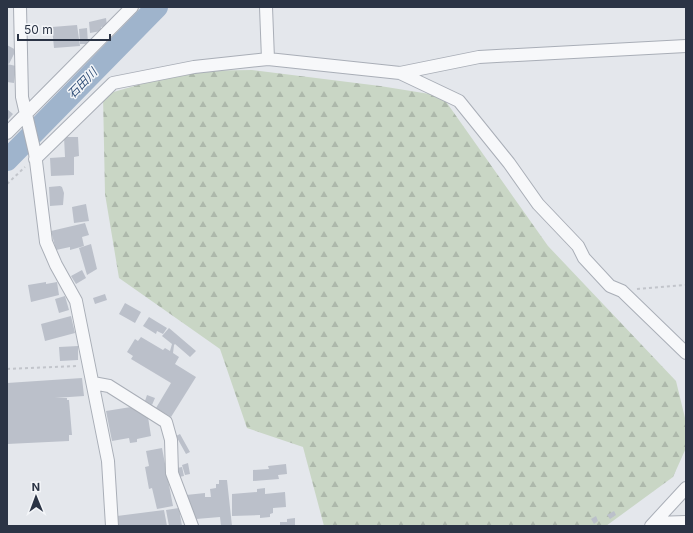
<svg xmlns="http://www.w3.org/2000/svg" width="693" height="533" font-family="Inter,'Noto Sans JP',sans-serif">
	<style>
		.forest { fill: url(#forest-firs) }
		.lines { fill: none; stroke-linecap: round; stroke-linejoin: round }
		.river { stroke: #9fb4cc; stroke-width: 22 }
		.building { fill: #bbc0ca }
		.minor-casing { stroke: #a9aeb7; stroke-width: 14 }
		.path { stroke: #c2c5cb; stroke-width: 2; stroke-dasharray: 3 3; stroke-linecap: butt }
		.minor { stroke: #f7f8fa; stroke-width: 12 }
		.labels { text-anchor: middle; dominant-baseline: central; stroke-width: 3; stroke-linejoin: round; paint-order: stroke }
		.water-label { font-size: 12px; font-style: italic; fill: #34527a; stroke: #f4f6f9 }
	</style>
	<defs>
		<pattern id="forest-firs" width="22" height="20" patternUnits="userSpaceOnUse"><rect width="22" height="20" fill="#c9d6c5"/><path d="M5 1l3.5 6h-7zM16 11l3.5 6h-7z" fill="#adb8ab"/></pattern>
	</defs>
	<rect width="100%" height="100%" fill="#e4e7ec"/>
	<path class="forest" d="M252 70 380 86 442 96 548 246 676 381 686 422V448L673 477 606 526H324L303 447 247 428 220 349 119 278 105 194 103 95 187 71Z"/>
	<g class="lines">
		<path class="river" d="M7 160 157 7"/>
	</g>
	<path class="building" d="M106 18 107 26 101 27V31L90 33 89 22Z
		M77 25 80 46 54 48 52 27Z
		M87 28 88 44H80L79 29Z
		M7 45 16 50 9 64 7 63Z
		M7 64 16 66 14 83 7 82Z
		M7 109 13 114 7 121Z
		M64 137H78L79 156 74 157V175L51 176 50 158 65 157Z
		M60 186 62 187 64 193 63 205 50 206 49 187Z
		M86 204 89 221 74 223 72 207Z
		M85 223 89 235 82 237 84 246 70 250V247L56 250 51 231Z
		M91 244 97 269 87 275 79 248Z
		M82 270 86 278 76 284 71 276Z
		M46 282V284L57 282 59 295 31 302 28 285Z
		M105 294 107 300 95 304 93 298Z
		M65 296 69 310 59 313 55 299Z
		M125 303 141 312 135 323 119 314Z
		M71 316 75 333 45 341 41 324Z
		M149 317 167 328 163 334 157 331 156 334 143 326Z
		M169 328 196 351 190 357 175 344 174 345 173 353 179 357 175 364 196 377 171 417 156 408 171 383 131 359 133 356 127 352 135 339 138 341 141 337 163 350 165 348 170 351 172 344 162 336Z
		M78 346V360L60 361 59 347Z
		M82 378 84 396 55 398H67V400H69L72 435H69V441L7 444V383Z
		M147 395 155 398 152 405 145 401Z
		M131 407 148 417 151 436 137 439V442L130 443 129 438 112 441 106 411Z
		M180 434 190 452 186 454 176 436Z
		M162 448 173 506 157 509 152 488 149 489 145 467 149 466 146 451Z
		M188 463 190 474 185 475 182 465Z
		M286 464 287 474 278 475 279 479 253 481V470L269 469 268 466Z
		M182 467 184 476 179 477 177 468Z
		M219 480H227L232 526H221L220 517 196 519 186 495 205 493V497H211L210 489 216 488V484H219Z
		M265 488V494L285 492 286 507 273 508V513L270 514V517L260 518V515L232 516V494L257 492V489Z
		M179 508 182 526H169L166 510Z
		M164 510 167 526H119L117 516Z
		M614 511 616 515 610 519 607 515Z
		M596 516 598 521 594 524 591 519Z
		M295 518V526H280V522H287V519Z"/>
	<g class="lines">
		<g class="minor-casing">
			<path id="minor" d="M20 7 22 97 35 153 46 242 56 265 76 301 108 461 112 526
				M266 7 268 59
				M400 73 459 101 509 163 538 204 578 246 584 258 610 286 622 291 686 353
				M7 133 132 7
				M35 159 113 83 194 67 268 59 400 73 479 57 686 46
				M93 383 109 386 166 422 171 440 172 473 192 526
				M654 523 686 522
				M651 526 686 488"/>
		</g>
		<path class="path" d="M7 184 25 167
			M637 289 686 285
			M7 369 78 366"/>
		<use href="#minor" class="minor"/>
	</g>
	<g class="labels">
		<g class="water-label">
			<text transform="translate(82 83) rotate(-46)">石田川</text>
		</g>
	</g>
	<rect width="693" height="533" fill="none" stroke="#2b3445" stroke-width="16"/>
	<g transform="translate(36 497) rotate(359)" stroke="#f4f6f9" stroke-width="3" paint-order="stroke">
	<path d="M0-3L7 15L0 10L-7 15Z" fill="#2b3445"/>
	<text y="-6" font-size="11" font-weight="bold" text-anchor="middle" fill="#2b3445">N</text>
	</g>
	<path d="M18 34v6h92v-6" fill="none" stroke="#2b3445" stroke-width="2"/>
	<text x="24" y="34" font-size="12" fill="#2b3445" stroke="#f4f6f9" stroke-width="3" paint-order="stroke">50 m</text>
</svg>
